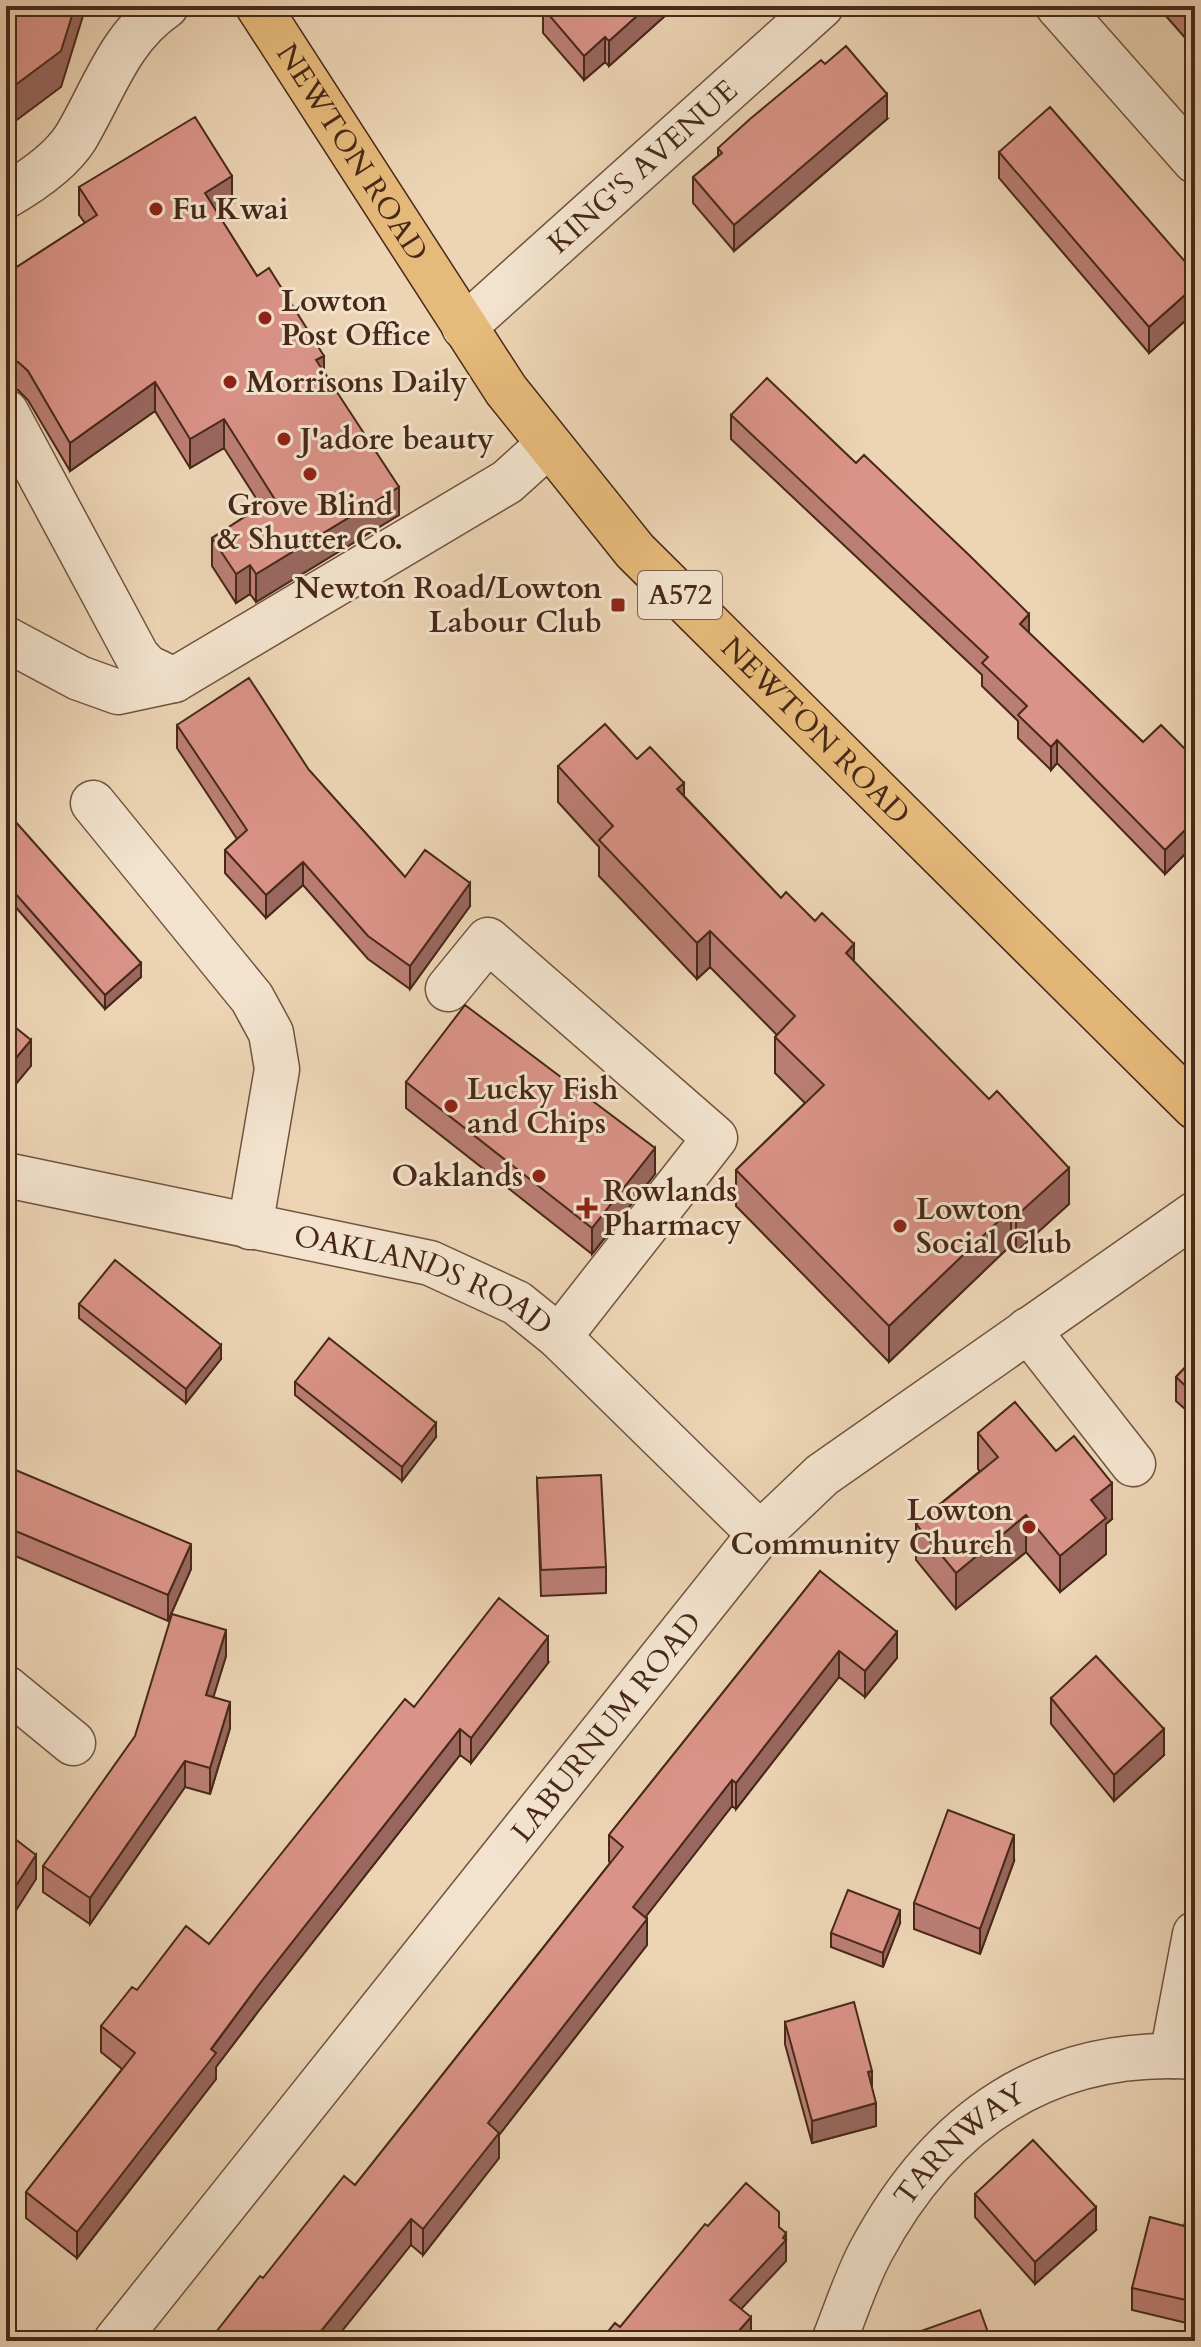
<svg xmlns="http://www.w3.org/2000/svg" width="1201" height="2347" font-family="Cardo,serif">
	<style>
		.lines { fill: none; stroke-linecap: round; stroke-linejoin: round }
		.minor-casing { stroke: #71543f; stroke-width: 47 }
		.major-casing { stroke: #482918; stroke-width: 47 }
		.minor { stroke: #f3e3ce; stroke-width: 44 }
		.major { stroke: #e6ba7a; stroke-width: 44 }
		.wall { fill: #bb7e75; stroke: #482918; stroke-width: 2 }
		.shaded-wall { fill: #99675f; stroke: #482918; stroke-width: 2 }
		.building { fill: #da9388; stroke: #482918; stroke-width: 2 }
		.poi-dot { fill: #8f2418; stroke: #f3e3ce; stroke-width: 3 }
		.labels { text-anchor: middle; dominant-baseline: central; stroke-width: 6; stroke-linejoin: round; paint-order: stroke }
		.shield { fill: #f3e3ce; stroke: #7b614f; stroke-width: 2 }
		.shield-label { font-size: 28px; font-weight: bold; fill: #482918 }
		.street-label { font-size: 30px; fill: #482918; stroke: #f3e3ce }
		.poi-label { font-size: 30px; font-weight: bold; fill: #482918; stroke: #f3e3ce; text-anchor: start }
	</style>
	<rect width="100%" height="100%" fill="#ecd4b4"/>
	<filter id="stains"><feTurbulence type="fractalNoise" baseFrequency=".0025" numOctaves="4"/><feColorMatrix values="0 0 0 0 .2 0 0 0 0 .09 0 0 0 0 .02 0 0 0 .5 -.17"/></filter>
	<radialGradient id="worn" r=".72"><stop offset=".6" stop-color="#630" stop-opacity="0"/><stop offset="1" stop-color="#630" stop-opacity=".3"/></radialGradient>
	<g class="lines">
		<g class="minor-casing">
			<g id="minor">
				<path d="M1058 6 1195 161"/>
				<path d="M6 196C30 182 61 161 76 137 104 90 119 38 166 6"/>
				<path id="s1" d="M464 327 821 6"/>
				<path d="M6 412 137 656 147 667 174 680"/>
				<path d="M6 639 79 678 118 692 174 680 507 482 548 445"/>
				<path d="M93 803 252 998 271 1033 277 1069 250 1227"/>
				<path d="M448 989 488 940 715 1138 559 1337"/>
				<path id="s2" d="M6 1175 430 1263 517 1303 559 1337 760 1534"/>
				<path d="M1028 1330 1133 1464"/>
				<path d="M6 1688 73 1743"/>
				<path d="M1172 2056 1195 1934"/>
				<path id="s3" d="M116 2341 760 1534 822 1475 1195 1214"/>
				<path id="s4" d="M834 2341C846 2311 856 2279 871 2251 940 2122 1045 2047 1195 2057"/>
			</g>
		</g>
		<g class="major-casing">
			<g id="major">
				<path id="s5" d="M258 6 506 390 635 551 1195 1107"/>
			</g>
		</g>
		<use href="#minor" class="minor"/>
		<use href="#major" class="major"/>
	</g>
	<path class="wall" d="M676 6 609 66 605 62 584 80 543 33V8Z
		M1158 6H1195V49L1158 7Z
		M887 119 734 251 693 203V177L718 156V148Z
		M999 152 1195 273V312L1149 353 999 178Z
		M79 187 232 204 217 213 257 276 324 371 399 515 256 602 250 594 236 603 212 566V538L261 506 224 448 190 468 155 411 70 471 28 400 18 390 6 387V274L85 223 79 215Z
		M731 415 1029 633 1143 742 1195 759V848L1193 846 1165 874 1057 763 1051 770 1018 738V721L982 686V675L731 439Z
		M177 725 309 770 405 877 470 906 410 989 368 959 303 885 266 918 225 873V850L237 839 177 748Z
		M637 759 684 796 781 898 854 962 1069 1204 1016 1252 1011 1245 889 1362 736 1206V1170L805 1103 775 1073V1037L777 1035 710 967 697 979 599 876V847L558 802V766Z
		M6 811 141 977 105 1009 6 896Z
		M406 1082 655 1174 592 1254 406 1108Z
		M79 1304 221 1359 186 1403 79 1318Z
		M1195 1357V1444L1192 1442V1419L1194 1417 1176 1401V1377Z
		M295 1382 436 1437 402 1481 295 1395Z
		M978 1433 1112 1519 1106 1524V1554L1060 1592 1026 1552 956 1609 916 1560V1524L980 1471 978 1469Z
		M6 1466 191 1569 168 1621 6 1552Z
		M537 1478 606 1567V1593L541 1596Z
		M820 1571 897 1658 865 1697 839 1677 736 1809 732 1806 645 1917 647 1945 499 2135V2158L423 2255 411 2245 263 2278 355 2185 610 1863 609 1861V1835Z
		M226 1656 213 1697 230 1728 210 1794 185 1787 90 1924 43 1892V1866Z
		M548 1663 471 1763 460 1755 260 2009 216 2067V2079L77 2258 26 2218V2192L122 2069 101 2052V2026L137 1990 209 1944 414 1707Z
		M1051 1698 1164 1755 1114 1801 1051 1724Z
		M1014 1861 980 1954 914 1929V1903Z
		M900 1923 883 1967 831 1947V1933Z
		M785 2022 872 2089 876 2126 812 2143 785 2044Z
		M975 2194 1096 2230 1035 2284 975 2217Z
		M1195 2224V2325L1132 2310V2288L1184 2226Z"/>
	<path class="shaded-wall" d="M75 6H86L61 87 6 128V92Z
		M648 6H676L609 66V41Z
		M605 37V62L584 80V56Z
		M887 94V119L734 251V225Z
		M232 176V204L205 222V193Z
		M1195 286V312L1149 353V327Z
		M324 356V384L316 360Z
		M155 382V411L70 471V443Z
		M224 419V448L190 468V439Z
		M14 451V479L6 484V455Z
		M399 487V515L256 602V574Z
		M250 565V594L236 603V574Z
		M1029 614V637L1020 624Z
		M1057 740V763L1051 770V747Z
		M684 783V819L677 789Z
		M1193 822V846L1165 874V850Z
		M303 862V885L266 918V895Z
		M470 883V906L410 989V966Z
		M710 931V967L697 979V943Z
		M854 944V980L846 953Z
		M141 963V977L105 1009V995Z
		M31 1040V1066L6 1096V1070Z
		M655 1148V1174L592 1254V1228Z
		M1069 1168V1204L1016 1252V1216Z
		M1011 1209V1245L889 1362V1326Z
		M221 1345V1359L186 1403V1389Z
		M436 1423V1437L402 1481V1467Z
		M1112 1483V1519L1106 1524V1554L1060 1592V1556L1091 1500Z
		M1026 1515V1552L956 1609V1573Z
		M191 1544V1569L168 1621V1595Z
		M226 1630V1656L206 1721V1695Z
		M897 1632V1658L865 1697V1671Z
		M548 1637V1663L471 1763V1738Z
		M839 1651V1677L736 1809V1783Z
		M230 1702V1728L210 1794V1768Z
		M460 1729V1755L260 2009 216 2067V2079L77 2258V2232L260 1983Z
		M1164 1729V1755L1114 1801V1775Z
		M185 1761V1787L90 1924V1898Z
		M732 1780V1806L633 1933V1907Z
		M1014 1835V1861L980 1954V1929Z
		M36 1855V1879L6 1926V1901Z
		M900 1910V1923L883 1967V1953Z
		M647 1919V1945L499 2135V2158L423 2255V2229L488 2123Z
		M872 2071V2093L868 2072Z
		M876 2103V2126L812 2143V2121Z
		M1096 2207V2230L1035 2284V2262Z
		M411 2219V2245L334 2341H313Z
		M786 2233V2261L730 2321V2300Z
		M751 2317V2338L748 2341H730Z"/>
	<path class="building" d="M6 6H75L61 51 6 92Z
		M546 6H648L609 41 605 37 584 56 543 8Z
		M1178 6H1195V26Z
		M846 46 887 94 734 225 693 177 722 153 718 148 750 119 821 60 825 64Z
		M1050 107 1195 273V286L1149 327 999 152Z
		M195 117 232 176 205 193 257 276 269 268 324 356 316 360 399 487 256 574 250 565 236 574 212 538 274 498 224 419 190 439 155 382 70 443 28 371 18 362 6 359V274L97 215 79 187Z
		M767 378 856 463 864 455 969 555 1029 614 1020 624 1143 742 1161 725 1195 759V824L1193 822 1165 850 1057 740 1051 747 1018 715 1027 706 982 663 988 657 731 415Z
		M6 435 14 451 6 455Z
		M249 678 309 770 405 877 425 850 470 883 410 966 368 936 303 862 266 895 225 850 247 830 177 725Z
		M605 724 637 759 650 747 684 783 677 789 781 898 786 892 815 921 822 913 854 944 846 953 875 983 989 1099 997 1091 1069 1168 1016 1216 1011 1209 889 1326 736 1170 824 1085 775 1037 795 1016 710 931 697 943 599 840 613 826 558 766Z
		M6 811 141 963 105 995 6 883Z
		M465 1005 655 1148 592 1228 406 1082Z
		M6 1020 31 1040 6 1070Z
		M115 1260 221 1345 186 1389 79 1304Z
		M329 1338 436 1423 402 1467 295 1382Z
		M1195 1357V1395L1176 1377Z
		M1015 1402 1056 1451 1074 1436 1112 1483 1091 1500 1106 1518 1060 1556 1026 1515 956 1573 916 1524 998 1457 978 1433Z
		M6 1466 191 1544 168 1595 6 1527Z
		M601 1475 606 1567 541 1570 537 1478Z
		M820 1571 897 1632 865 1671 839 1651 736 1783 732 1780 633 1907 647 1919 488 2123 499 2133 423 2229 411 2219 313 2341H209L260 2276 263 2278 344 2176 355 2185 623 1847 609 1835Z
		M499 1598 548 1637 471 1738 460 1729 260 1983 211 2049 216 2053 77 2232 26 2192 135 2053 101 2026 132 1987 137 1990 186 1926 209 1944 405 1699 414 1707Z
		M172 1614 226 1630 206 1695 230 1702 210 1768 185 1761 90 1898 43 1866 135 1736Z
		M1096 1656 1164 1729 1114 1775 1051 1698Z
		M948 1810 1014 1835 980 1929 914 1903Z
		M6 1832 36 1855 6 1901Z
		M848 1890 900 1910 883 1953 831 1933Z
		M854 2002 872 2071 868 2072 876 2103 812 2121 785 2022Z
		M1033 2140 1096 2207 1035 2262 975 2194Z
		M746 2183 779 2212V2227L786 2233 783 2238 786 2240 730 2300 751 2317 730 2341H600L615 2323 620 2327 705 2224 708 2226Z
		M1150 2217 1184 2226 1185 2222 1195 2224V2302L1132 2288Z
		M980 2310 991 2341H921L918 2332Z"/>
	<g class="poi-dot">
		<circle cx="156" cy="209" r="8"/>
		<circle cx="265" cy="318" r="8"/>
		<circle cx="230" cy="382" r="8"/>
		<circle cx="284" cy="439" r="8"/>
		<circle cx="310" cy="474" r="8"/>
		<rect x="610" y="597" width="16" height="16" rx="4"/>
		<circle cx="451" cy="1106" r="8"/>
		<circle cx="539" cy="1176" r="8"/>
		<path d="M583 1196h8v8h8v8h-8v8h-8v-8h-8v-8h8z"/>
		<circle cx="900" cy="1226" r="8"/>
		<circle cx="1029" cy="1527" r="8"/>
	</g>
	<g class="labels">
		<rect class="shield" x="638" y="571" width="84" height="48" rx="6"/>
		<g class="shield-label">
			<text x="680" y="595">A572</text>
		</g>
		<g class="street-label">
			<text stroke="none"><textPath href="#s5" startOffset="174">NEWTON ROAD</textPath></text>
			<text stroke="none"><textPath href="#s1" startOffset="240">KING'S AVENUE</textPath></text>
			<text stroke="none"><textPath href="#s5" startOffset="918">NEWTON ROAD</textPath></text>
			<text stroke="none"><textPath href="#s2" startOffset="432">OAKLANDS ROAD</textPath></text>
			<text stroke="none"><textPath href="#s3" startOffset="786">LABURNUM ROAD</textPath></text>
			<text stroke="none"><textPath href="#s4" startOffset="238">TARNWAY</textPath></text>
		</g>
		<g class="poi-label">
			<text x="172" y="209">Fu Kwai</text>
			<text x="281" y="301">Lowton<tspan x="281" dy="34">Post Office</tspan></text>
			<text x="246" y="382">Morrisons Daily</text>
			<text x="300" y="439">J'adore beauty</text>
			<text x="310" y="505" text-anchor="middle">Grove Blind<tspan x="310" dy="34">&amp; Shutter Co.</tspan></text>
			<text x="602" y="588" text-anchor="end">Newton Road/Lowton<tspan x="602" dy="34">Labour Club</tspan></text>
			<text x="467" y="1089">Lucky Fish<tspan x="467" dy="34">and Chips</tspan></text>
			<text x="523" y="1176" text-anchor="end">Oaklands</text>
			<text x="603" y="1191">Rowlands<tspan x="603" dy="34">Pharmacy</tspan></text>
			<text x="916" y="1209">Lowton<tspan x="916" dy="34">Social Club</tspan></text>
			<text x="1013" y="1510" text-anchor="end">Lowton<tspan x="1013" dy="34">Community Church</tspan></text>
		</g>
	</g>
	<rect width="1201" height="2347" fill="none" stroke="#ecd4b4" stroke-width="32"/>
	<rect x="8" y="8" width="1185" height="2331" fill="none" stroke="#482918" stroke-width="4"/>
	<rect x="16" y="16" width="1169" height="2315" fill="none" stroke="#482918" stroke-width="2"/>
	<rect width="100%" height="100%" filter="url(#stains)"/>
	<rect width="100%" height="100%" fill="url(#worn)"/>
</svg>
